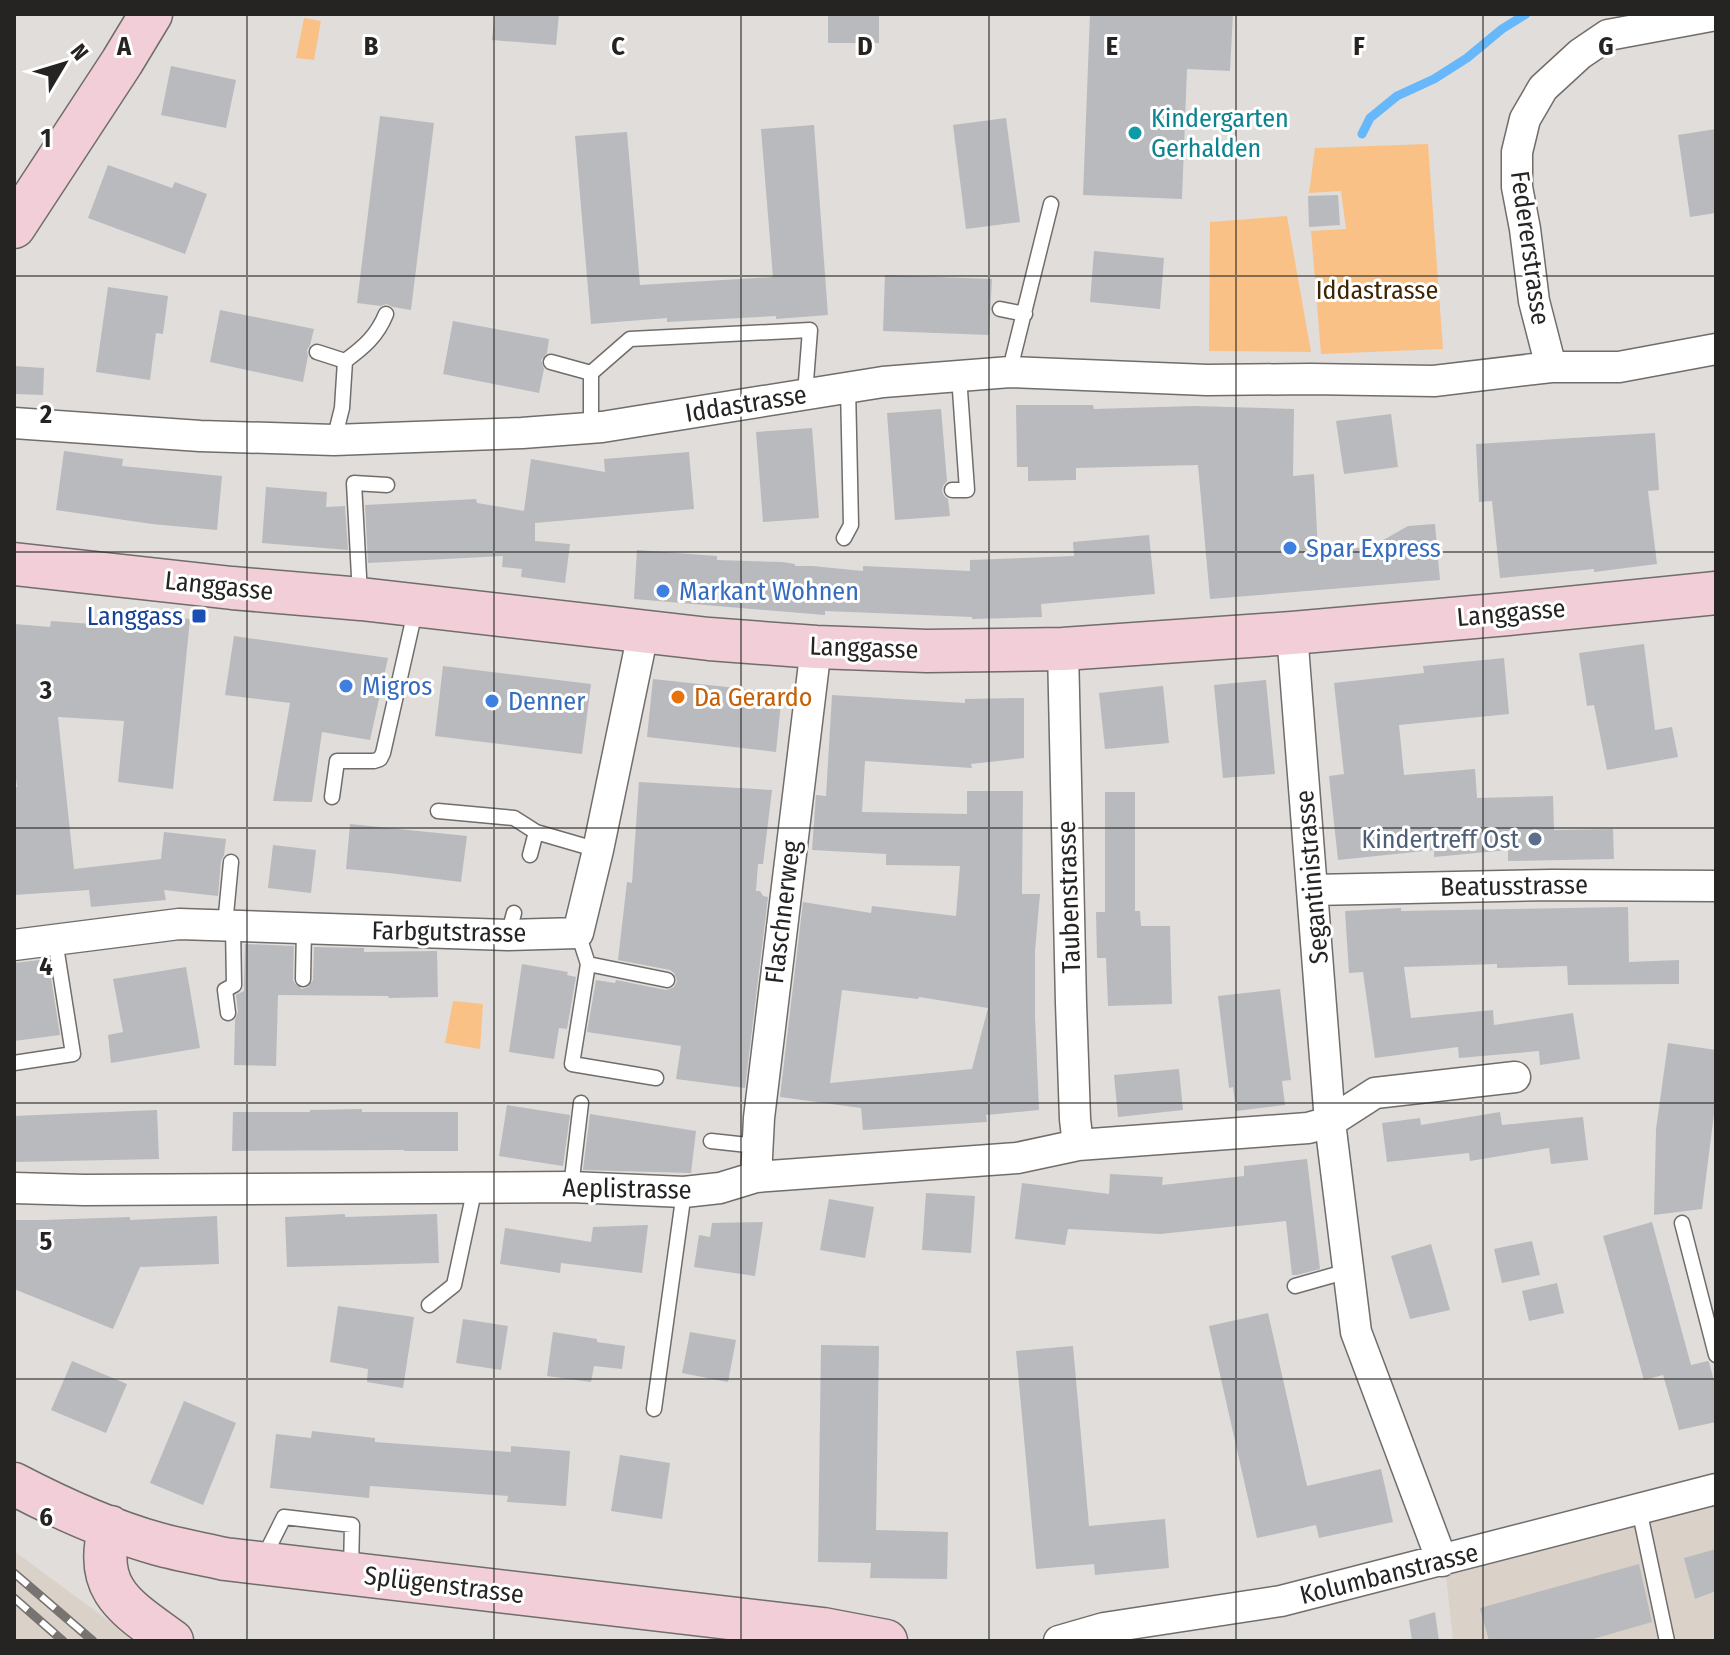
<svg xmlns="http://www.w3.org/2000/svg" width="1730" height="1655" font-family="'Fira Sans Condensed',sans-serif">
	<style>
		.built { fill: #dad1c9 }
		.green { fill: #fac187 }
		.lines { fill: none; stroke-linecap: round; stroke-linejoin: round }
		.stream { stroke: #67b7fb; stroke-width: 9 }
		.building { fill: #b9babe; fill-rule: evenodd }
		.lane-casing { stroke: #706d6a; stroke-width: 17 }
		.street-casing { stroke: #706d6a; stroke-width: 33 }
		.secondary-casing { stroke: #706d6a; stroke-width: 45 }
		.lane { stroke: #fff; stroke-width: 14 }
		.street { stroke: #fff; stroke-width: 30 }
		.secondary { stroke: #f2ced8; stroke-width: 42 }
		.rail-casing { stroke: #767371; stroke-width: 9 }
		.rail { stroke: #fff; stroke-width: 6; stroke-dasharray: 18; stroke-linecap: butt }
		.grid { fill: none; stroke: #252422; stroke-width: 2; stroke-opacity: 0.55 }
		.culture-dot { fill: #0f9aa8; stroke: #fff; stroke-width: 3 }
		.shop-dot { fill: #3f7fe0; stroke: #fff; stroke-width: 3 }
		.transit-dot { fill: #1a4fb4; stroke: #fff; stroke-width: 3 }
		.food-dot { fill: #e8710a; stroke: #fff; stroke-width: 3 }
		.service-dot { fill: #5c6f8a; stroke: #fff; stroke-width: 3 }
		.labels { text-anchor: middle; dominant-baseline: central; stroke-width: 6; stroke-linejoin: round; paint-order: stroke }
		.culture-label { font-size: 26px; fill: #0d838f; stroke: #fff; text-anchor: start }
		.street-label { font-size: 26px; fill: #252422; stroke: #fff }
		.park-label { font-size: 26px; fill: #412502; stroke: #fff }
		.shop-label { font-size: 26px; fill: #366cbe; stroke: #fff; text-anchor: start }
		.transit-label { font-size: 26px; fill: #164399; stroke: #fff; text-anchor: end }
		.food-label { font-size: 26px; fill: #c56008; stroke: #fff; text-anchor: start }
		.service-label { font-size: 26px; fill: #4e5e75; stroke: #fff; text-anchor: end }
		.grid-label { font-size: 26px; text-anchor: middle; font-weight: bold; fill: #252422; stroke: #fff; stroke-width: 6; stroke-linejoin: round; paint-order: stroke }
	</style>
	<rect width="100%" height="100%" fill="#e1ddda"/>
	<path class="built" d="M1716 1490V1641H1453L1445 1566Z
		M14 1551 136 1641H14Z"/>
	<path class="green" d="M304 18 321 21 314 60 296 58Z
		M1428 144 1443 349 1321 354 1311 231 1346 229 1341 191 1309 193 1315 148Z
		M1287 216 1311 352 1209 351 1210 222Z
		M453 1001 483 1004 480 1049 445 1043Z"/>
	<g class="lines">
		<path class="stream" d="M1362 134 1370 118 1397 96 1434 79 1467 58 1502 29 1526 14"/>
	</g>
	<path class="building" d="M495 14H559L556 45 492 40Z
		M828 14H879V43H828Z
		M1090 14H1233L1230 71 1187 69 1182 199 1083 195Z
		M171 66 236 80 226 128 161 115Z
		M380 116 434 123 411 310 393 307 386 304 381 306 357 303Z
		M1006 118 1020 222 966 229 953 125Z
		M814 125 828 315 776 319V316L667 322V318L591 324 575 136 627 132 640 285 773 277 761 129Z
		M1716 129V213L1690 217 1678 135Z
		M108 165 172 188 175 182 207 194 185 254 88 218Z
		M1338 195 1340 225 1309 227 1308 196Z
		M1094 251 1164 258 1160 309 1090 302Z
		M885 275 992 279 989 335 883 331Z
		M108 287 168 296 163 334 156 333 150 380 96 372Z
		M220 310 314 329 310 345 307 350 308 356 303 382 210 362Z
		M453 321 549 339 547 353 541 360 544 369 539 393 443 374Z
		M14 366 44 368 43 395 14 394Z
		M1016 405H1093L1094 409 1194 406 1294 409 1293 476 1314 474 1318 551 1371 547 1408 526 1435 524 1440 580 1210 599 1198 465 1076 468V480L1028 481V467H1017Z
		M941 409 947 481 943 486 942 491 944 496 948 499 950 516 895 520 887 413Z
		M1391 414 1398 467 1344 474 1336 421Z
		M812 428 819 518 763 522 756 432Z
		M1655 433 1659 490 1648 491 1657 564 1594 572V569L1500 578 1492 501 1479 502 1476 444Z
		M64 451 123 459 122 466 222 476 217 530 152 524 56 510Z
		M689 452 694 509 535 523V541L570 544 565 583 521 577 522 569 502 567 503 556 368 563 365 505 476 499 477 503 524 511 531 459 605 472 604 459Z
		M266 487 327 492 326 507 345 506 348 550 262 543Z
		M1149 535 1155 594 1041 604 1042 617 972 619V617L825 611V615L634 599 637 550 717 556V560L782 562 795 564V566H812L863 571V566L970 571V560L1074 556 1073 542Z
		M135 613 190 619 173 789 118 782 124 721 58 717 74 869 161 859 164 832 226 839 224 855 221 861 218 896 164 890 166 900 91 907 89 890 14 895V787H17L14 762V624L50 627 51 621 134 627Z
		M234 636 388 658 370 740 322 732 312 802 273 801 290 703 225 695Z
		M1644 644 1655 730 1672 727 1678 757 1607 770 1594 705 1587 706 1579 653Z
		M1504 658 1509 714 1399 725 1404 775 1475 769 1477 798 1553 796 1554 830 1613 829 1614 859 1508 861V850L1434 857V850L1338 860 1329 776 1344 774 1334 683 1424 673 1423 666Z
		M443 666 591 684 582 754 435 736Z
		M653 679 782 693 776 752 647 737Z
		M1266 680 1275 774 1223 778 1214 685Z
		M1163 686 1169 743 1105 749 1099 693Z
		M832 695 965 703V699L1024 698V758L971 764 972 768 865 761 862 812 967 814V791H1023L1022 894H1040L1035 951V1016L1039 1110 986 1115 987 1122 863 1130 861 1108 780 1097 803 902 871 913 872 906 956 916 960 866 886 865V854L812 850 816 795 826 796ZM842 990 918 999 919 997 988 1008 972 1069 830 1083Z
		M639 782 772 790 763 864H758L756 891H760L763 896 768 897 745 1088 676 1079 681 1046 587 1032 596 980 615 983 616 980 666 990 674 987 677 981 674 973 670 970 618 960 627 882 632 883Z
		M1105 792H1135V911H1140L1141 926H1170L1172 1004 1108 1006 1106 958H1097L1096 912H1105Z
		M350 824 467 836 461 882 389 873 346 869Z
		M273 845 316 850 311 893 268 888Z
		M1628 907 1629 962 1679 960V984L1568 985 1567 966 1497 968V964L1404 967 1411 1018 1493 1010 1494 1025 1573 1013 1580 1059 1540 1065 1539 1051 1459 1058 1458 1047 1375 1058 1363 972 1349 973 1345 911 1401 908V911Z
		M245 944 294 946 293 980 295 984 302 989 308 987 313 980 314 947 364 948V952L437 951 438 997 389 998 388 996 278 995 276 1066 234 1065 235 1020 238 1012 236 995 244 991Z
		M48 959 60 1035 14 1041V963Z
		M522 964 568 972 567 975 576 977 567 1029 559 1028 554 1059 509 1052Z
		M186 967 200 1048 111 1063 108 1035 123 1032 113 979Z
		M1280 989 1291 1080 1282 1081 1285 1105 1236 1111 1233 1087 1229 1088 1218 996Z
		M1668 1043 1716 1050V1098L1702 1209 1654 1215 1656 1129Z
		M1179 1069 1183 1110 1118 1117 1114 1075Z
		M507 1105 570 1115 563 1166 499 1156Z
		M362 1109V1112H458V1151H404V1150L232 1151 233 1112H310V1110Z
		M157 1110 159 1159 14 1162V1116Z
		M1500 1112 1502 1125 1583 1117 1588 1160 1551 1164 1549 1148 1470 1161 1469 1153 1387 1162 1382 1123 1420 1118 1421 1125Z
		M590 1114 696 1131 691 1173 583 1170Z
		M1307 1159 1320 1269 1297 1275H1292L1286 1221 1160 1234 1068 1229 1065 1245 1015 1239 1022 1183 1109 1194 1110 1174 1163 1177 1162 1185 1244 1176V1166Z
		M926 1193 975 1196 971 1253 922 1250Z
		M829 1199 874 1207 865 1258 820 1250Z
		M345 1214V1217L437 1214 439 1263 287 1267 285 1217Z
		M217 1216 219 1264 140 1267 113 1329 14 1289V1220H43L130 1217V1220Z
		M763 1222 755 1276 694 1267 699 1235 710 1237 712 1223Z
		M1652 1222 1691 1365 1708 1361 1709 1362 1716 1388V1422L1679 1430 1663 1375 1644 1380 1603 1236Z
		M648 1225 642 1273 561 1263 560 1273 500 1264 505 1228 591 1242 593 1227Z
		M1532 1241 1540 1275 1502 1283 1494 1249Z
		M1431 1244 1450 1310 1410 1319 1391 1256Z
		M1557 1283 1564 1313 1529 1321 1522 1291Z
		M338 1306 414 1317 403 1388 367 1382 368 1369 330 1362Z
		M1268 1313 1307 1486 1381 1469 1393 1522 1319 1538 1316 1525 1257 1538 1209 1326Z
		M463 1319 508 1326 501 1370 456 1363Z
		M553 1332 597 1339V1342L625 1346 622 1369 594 1366 591 1382 547 1376Z
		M690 1332 736 1340 728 1382 682 1373Z
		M821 1345 879 1346 876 1530 948 1532 947 1579 870 1578 871 1563 818 1562Z
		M1073 1346 1089 1526 1165 1519 1169 1568 1095 1575 1094 1564 1036 1569 1016 1351Z
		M72 1361 127 1384 106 1433 51 1410Z
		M184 1401 236 1423 203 1505 150 1483Z
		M312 1431 375 1438V1442L511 1452V1446L570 1451 566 1506 507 1502 508 1496 370 1486 369 1498 270 1488 276 1434 311 1438Z
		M620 1455 670 1463 662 1519 611 1511Z
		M1716 1549V1591L1695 1599 1684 1558Z
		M1639 1564 1652 1622 1586 1641H1489L1480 1608Z
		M1435 1612 1439 1641H1412L1409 1620Z"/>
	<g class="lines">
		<g class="lane-casing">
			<path id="lane" d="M1000 309 1025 314
				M317 352 345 361 342 408 334 440
				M1013 357 1051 204
				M345 361C364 347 377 336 386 314
				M551 362 591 373V427
				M591 373 630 339 810 330 805 394
				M952 490H967L959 376
				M844 538 851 525 848 387
				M360 595 354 483 387 485
				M332 797 337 761H374L380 759 383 753 416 607
				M438 811 514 818 536 832
				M530 855 536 832 598 850
				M225 925 231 862
				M578 933 588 964 572 1064 656 1078
				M508 935 514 913
				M588 964 667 980
				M303 979 304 929
				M228 1013 225 990 234 985 233 926
				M14 1063 73 1054 55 940
				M711 1141 757 1146
				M571 1187 581 1103
				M1682 1223 1716 1355
				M1295 1286 1348 1271
				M429 1305 454 1285 475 1187
				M654 1409 684 1192
				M1639 1509 1667 1641
				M264 1557 284 1517 352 1525 351 1570"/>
		</g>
		<g class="street-casing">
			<path id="street" d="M1551 367 1534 301 1525 229 1517 187V152L1525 119 1543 88 1580 54 1608 35 1716 15
				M14 423 200 436 334 440 522 433 602 427 883 382 959 376 1010 372 1207 380 1310 379 1434 381 1551 367H1619L1716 349
				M1292 633 1330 1122 1356 1332 1442 1561
				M1063 649 1071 1003 1075 1119 1078 1145
				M1313 890 1552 885 1716 886
				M14 945 179 924 508 935 578 933 598 850 643 633
				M756 1177 759 1118 816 647
				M14 1188 84 1190 571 1187 684 1192 720 1188 756 1177 1017 1158 1078 1145 1308 1128 1330 1122 1375 1093 1515 1077
				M1059 1641 1104 1628 1281 1601 1716 1489"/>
		</g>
		<g class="secondary-casing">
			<path id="secondary" d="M14 227 122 62 151 14
				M14 564 232 588 361 599 709 639 816 647 927 651 1063 649 1292 633 1508 614 1716 593
				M14 1484C60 1508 108 1530 158 1544 180 1550 203 1554 225 1559L823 1629 886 1641
				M110 1527C92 1590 127 1608 172 1641"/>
		</g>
		<use href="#lane" class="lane"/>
		<use href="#street" class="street"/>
		<use href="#secondary" class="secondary"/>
		<g class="rail-casing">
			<path id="rail" d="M14 1573 93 1641
				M14 1598 63 1641"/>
		</g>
		<use href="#rail" class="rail"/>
	</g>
	<path class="grid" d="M247 14V1641M494 14V1641M741 14V1641M989 14V1641M1236 14V1641M1483 14V1641M14 276H1716M14 552H1716M14 828H1716M14 1103H1716M14 1379H1716"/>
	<circle class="culture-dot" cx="1135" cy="133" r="8"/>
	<g class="shop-dot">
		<circle cx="1290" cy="548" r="8"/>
		<circle cx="663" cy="591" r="8"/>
		<circle cx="346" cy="686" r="8"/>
		<circle cx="492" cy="701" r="8"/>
	</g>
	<rect class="transit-dot" x="191" y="608" width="16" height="16" rx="4"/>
	<circle class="food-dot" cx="678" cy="697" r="8"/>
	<circle class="service-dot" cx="1535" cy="839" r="8"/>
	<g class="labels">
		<g class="culture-label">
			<text x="1151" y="118">Kindergarten<tspan x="1151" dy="30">Gerhalden</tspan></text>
		</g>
		<g class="street-label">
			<text transform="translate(1530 248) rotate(82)">Federerstrasse</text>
			<text transform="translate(746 404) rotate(-9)">Iddastrasse</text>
			<text transform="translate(219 586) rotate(6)">Langgasse</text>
			<text transform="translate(1511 613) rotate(-5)">Langgasse</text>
			<text transform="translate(864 648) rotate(2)">Langgasse</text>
			<text transform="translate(1312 877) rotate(-95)">Segantinistrasse</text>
			<text transform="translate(1514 886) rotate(-1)">Beatusstrasse</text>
			<text transform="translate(1069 897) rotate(-92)">Taubenstrasse</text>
			<text transform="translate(783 912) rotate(-83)">Flaschnerweg</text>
			<text transform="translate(449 932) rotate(1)">Farbgutstrasse</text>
			<text transform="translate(627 1189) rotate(1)">Aeplistrasse</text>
			<text transform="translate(1389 1574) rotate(-14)">Kolumbanstrasse</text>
			<text transform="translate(444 1585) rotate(7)">Splügenstrasse</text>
		</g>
		<g class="park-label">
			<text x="1377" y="290">Iddastrasse</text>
		</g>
		<g class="shop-label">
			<text x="1306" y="548">Spar Express</text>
			<text x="679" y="591">Markant Wohnen</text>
			<text x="362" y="686">Migros</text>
			<text x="508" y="701">Denner</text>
		</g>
		<g class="transit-label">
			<text x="183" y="616">Langgass</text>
		</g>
		<g class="food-label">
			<text x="694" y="697">Da Gerardo</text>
		</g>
		<g class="service-label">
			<text x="1519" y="839">Kindertreff Ost</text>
		</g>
	</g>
	<g class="grid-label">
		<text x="124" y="55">A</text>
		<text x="371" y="55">B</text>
		<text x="618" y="55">C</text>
		<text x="865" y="55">D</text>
		<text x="1112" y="55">E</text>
		<text x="1359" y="55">F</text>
		<text x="1606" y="55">G</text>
		<text x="46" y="147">1</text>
		<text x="46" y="423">2</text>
		<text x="46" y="699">3</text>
		<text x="46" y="975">4</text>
		<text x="46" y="1250">5</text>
		<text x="46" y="1526">6</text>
	</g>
	<rect width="1730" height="1655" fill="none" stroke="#252422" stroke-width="32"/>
	<g transform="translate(64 64) rotate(52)" stroke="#ffffff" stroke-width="6" paint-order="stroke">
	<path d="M0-6L14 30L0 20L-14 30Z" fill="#252422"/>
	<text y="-12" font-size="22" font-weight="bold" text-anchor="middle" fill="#252422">N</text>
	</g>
</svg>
